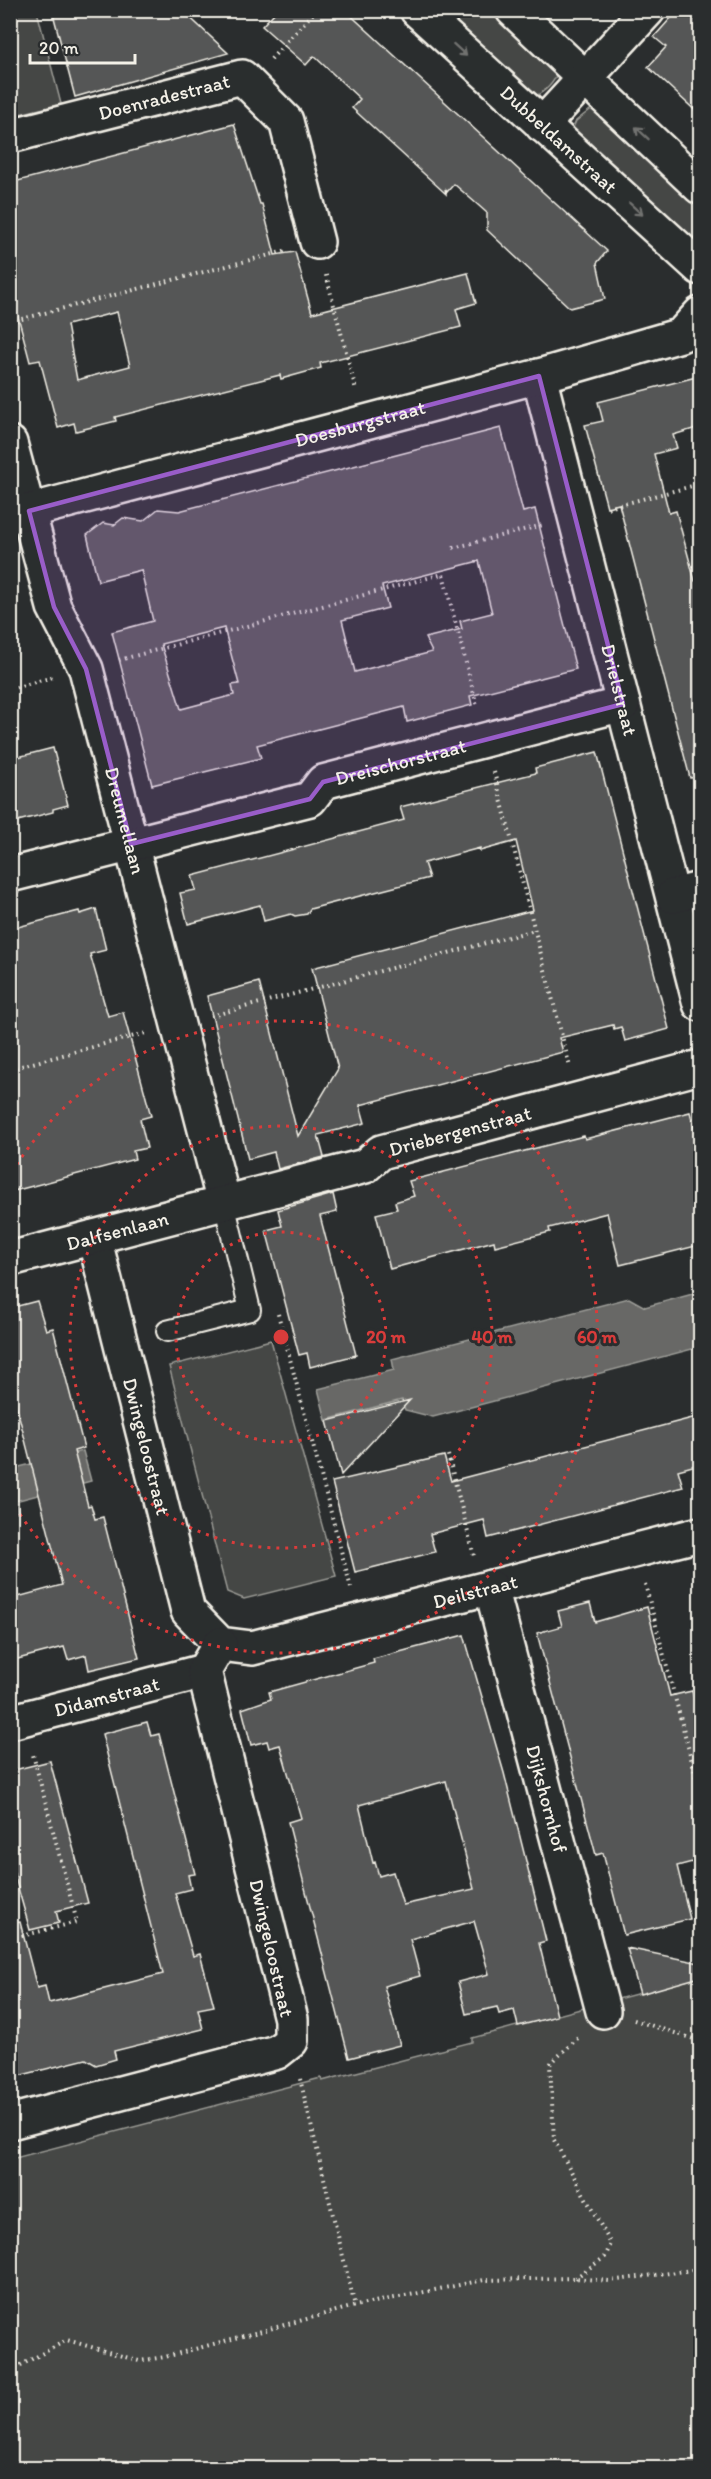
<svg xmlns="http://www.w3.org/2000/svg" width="711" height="2479" font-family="Itim,sans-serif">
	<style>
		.green { fill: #444645; stroke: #9c9c96; stroke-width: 1.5 }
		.water { fill: #676866; stroke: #9f9f9a; stroke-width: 1.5 }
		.building { fill: #555756; stroke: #f4f1e8; stroke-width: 1.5; fill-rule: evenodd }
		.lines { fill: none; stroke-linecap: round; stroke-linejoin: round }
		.service-casing { stroke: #f4f1e8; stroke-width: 24 }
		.minor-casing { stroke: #f4f1e8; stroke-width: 38 }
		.path { stroke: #f4f1e8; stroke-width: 4; stroke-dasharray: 1.5 4.5; stroke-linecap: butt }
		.service { stroke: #2a2d2e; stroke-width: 20 }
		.minor { stroke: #2a2d2e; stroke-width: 33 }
		.oneway { stroke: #71726f }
		.marked { fill: #995dc9; fill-opacity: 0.2; stroke: #995dc9; stroke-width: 4.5; stroke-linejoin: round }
		.ring { fill: none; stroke: #d93c3b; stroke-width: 3; stroke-dasharray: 3 6 }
		.labels { text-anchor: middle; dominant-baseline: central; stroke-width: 6; stroke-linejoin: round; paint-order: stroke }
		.street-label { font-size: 20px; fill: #f4f1e8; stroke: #2a2d2e }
		.centre { fill: #d93c3b; stroke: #2a2d2e; stroke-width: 3 }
		.ring-label { font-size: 18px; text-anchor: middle; font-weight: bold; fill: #d93c3b; stroke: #2a2d2e; stroke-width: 6; stroke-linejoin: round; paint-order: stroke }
	</style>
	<rect width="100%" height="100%" fill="#2a2d2e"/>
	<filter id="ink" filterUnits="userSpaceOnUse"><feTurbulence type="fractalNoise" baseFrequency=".0167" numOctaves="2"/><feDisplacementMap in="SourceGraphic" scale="12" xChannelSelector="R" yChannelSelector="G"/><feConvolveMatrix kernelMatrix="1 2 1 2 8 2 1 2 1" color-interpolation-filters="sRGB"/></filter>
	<g filter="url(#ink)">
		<path class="green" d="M11 10 37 11 61 104 11 116Z
			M433 11H498L557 73C554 83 545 92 535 96Z
			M594 107 700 196V256L572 130 576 121Z
			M271 1340 336 1576 244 1599 227 1592 169 1366Z
			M700 1977V2468H11V2159L321 2078 322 2081 472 2042V2038Z"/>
		<path class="water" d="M700 1292V1347L433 1417 405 1410 402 1400 326 1420 318 1389 394 1370 392 1359 629 1298 645 1307Z
			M83 1451 91 1481 15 1501 18 1511 11 1515V1469Z"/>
		<path class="building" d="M52 10H182L228 53 75 97Z
			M277 10H345L607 251 597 263 605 299 570 308 487 230V213L478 205 454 184 447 192 445 189 446 194 352 108 360 99 314 56 306 65 262 26Z
			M678 10H700V115L648 67 666 47 654 37Z
			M234 124 260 204H262L275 255 295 252 312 313 468 273 476 303 456 309 461 327 320 363 321 368 281 379 280 375 115 417 116 421 76 431 74 423 58 428 40 360 30 362 10 286V183ZM117 312 130 366 77 380 67 325Z
			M700 376V427L673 435 677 448 654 454 669 513 676 511 695 581 700 580V777L690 778 619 504 607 507 585 425 603 421 598 402Z
			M501 428 523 512 535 509 576 669 470 696 472 705 407 722 404 707 257 745 261 758 152 785 112 632 153 621 141 570 98 581 87 535 103 523 114 525 123 518 143 521 158 509 179 511ZM479 561 492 613 460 621 462 629 425 638 432 652 355 672 342 620 388 608 382 586ZM224 628 239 684 232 685 234 695 181 709 161 644Z
			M53 748 68 805 53 809V812L10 823V759Z
			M597 752 669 1029 625 1041 621 1027 614 1029 613 1025 559 1038 563 1052 360 1105 365 1123 318 1135 324 1157 278 1169 274 1152 248 1159 207 996 259 982 298 1136 338 1069 312 968 533 910 516 841 480 851V848L424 863 429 878 310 909 307 914 295 916 291 914 264 921 260 905 188 924 180 893 196 890 192 876 404 820 400 807 536 773 535 768Z
			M96 909 106 950 90 954 108 1016 123 1012 151 1116 140 1119 147 1148 133 1151 135 1159 10 1192V929L79 911 80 914Z
			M690 1112 700 1149V1245L620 1265 607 1213 549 1228 550 1232 495 1246 494 1241 390 1269 376 1214 397 1209 395 1202 414 1196 409 1181 544 1146 584 1136 585 1139Z
			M333 1194 337 1212 320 1216 356 1355 310 1367 307 1353 299 1355 266 1230 282 1226 278 1210Z
			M37 1301 46 1330 53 1328 84 1448 74 1451 88 1506 91 1505 95 1519 103 1517 139 1658 89 1670 86 1655 68 1660 64 1647 10 1661V1599L62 1585 10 1381V1308Z
			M410 1400 341 1475 327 1421Z
			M700 1416V1464L678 1470 683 1487 488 1538 484 1520 430 1534 435 1552 355 1572 332 1482 444 1456 451 1481Z
			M590 1603 595 1622 647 1607 670 1696 692 1691 700 1720V1860L677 1866 690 1919 624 1935 603 1853 596 1855 537 1633 562 1626 558 1611Z
			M464 1635 504 1773 546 1941 539 1943 557 2016 518 2026 514 2010 499 2014 497 2007 466 2014 458 1982 489 1974 474 1921 410 1939 420 1976 384 1986 400 2045 349 2058 288 1822 301 1818 280 1745 269 1748 267 1741 251 1745 242 1709 271 1699 269 1692 374 1663 373 1659ZM446 1781 474 1889 403 1905 393 1872 379 1876 375 1862 373 1863 359 1805Z
			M147 1722 151 1736 159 1734 195 1874 188 1875 191 1889 175 1893 193 1956 200 1954 214 2006 198 2009 203 2029 114 2051 116 2059 96 2065 86 2059 10 2078V1923L20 1922 37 1988 45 1986 49 2003 163 1974 102 1734Z
			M50 1761 88 1903 56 1911 59 1923 30 1930 10 1860V1771Z
			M627 1948 700 1963V1977L640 1994Z"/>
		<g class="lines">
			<g class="service-casing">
				<path id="service" d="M167 1331 250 1310 224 1203"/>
			</g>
			<g class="minor-casing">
				<g id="minor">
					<path id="s1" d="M417 10 700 268"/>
					<path d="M513 10 700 187"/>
					<path d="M542 125 648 10"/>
					<path id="s2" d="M10 136 242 77 286 121 317 242"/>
					<path id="s3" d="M539 376 700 1004"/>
					<path id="s4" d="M10 443 54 607 86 669 224 1203"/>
					<path id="s5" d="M10 516 539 376 681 335 700 314"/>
					<path id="s6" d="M10 875 310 799 323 782 623 704"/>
					<path d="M673 896 700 889"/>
					<path id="s7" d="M94 1237 188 1611 220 1644 252 1648 700 1534"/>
					<path id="s8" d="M10 1259 365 1166 381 1152 700 1067"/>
					<path id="s9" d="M491 1587 603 2011"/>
					<path id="s10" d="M10 1722 204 1671"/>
					<path d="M10 2122 277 2052 291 2041V2019L204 1671 220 1644"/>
				</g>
			</g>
			<path class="path" d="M271 59 316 10
				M326 275 356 390
				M10 322 285 251
				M608 508 700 484
				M453 548 543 525
				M119 660 443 574 477 706
				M10 689 53 677
				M494 772 570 1067
				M211 1016 535 930
				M10 1069 146 1033
				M278 1314 351 1588
				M448 1455 474 1556
				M645 1584 700 1792
				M10 1670 15 1686
				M10 1939 77 1922 32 1751
				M634 2020 700 2041
				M300 2079 355 2306
				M575 2278 605 2257 611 2244 554 2140 550 2064 580 2036
				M10 2371 67 2340 139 2361 165 2357 355 2306 484 2280 575 2278 609 2281 700 2269"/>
			<use href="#service" class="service"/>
			<use href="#minor" class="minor"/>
		</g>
		<defs><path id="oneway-shaft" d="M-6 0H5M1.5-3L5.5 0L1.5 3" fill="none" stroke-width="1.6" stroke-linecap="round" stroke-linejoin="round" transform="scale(1.5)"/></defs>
		<g class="oneway">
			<use href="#oneway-shaft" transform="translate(460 50) rotate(42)"/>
			<use href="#oneway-shaft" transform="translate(642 133) rotate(-137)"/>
			<use href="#oneway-shaft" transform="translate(636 209) rotate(42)"/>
		</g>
	</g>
	<path class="marked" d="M539 376 623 704 323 782 310 799 131 844 86 669 54 607 29 511Z"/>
	<g class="ring">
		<circle cx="281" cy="1337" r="105"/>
		<circle cx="281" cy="1337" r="211"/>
		<path d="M12 1172A316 316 0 1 1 12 1502"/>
	</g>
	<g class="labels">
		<g class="street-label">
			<text stroke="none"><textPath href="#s2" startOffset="159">Doenradestraat</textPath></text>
			<text stroke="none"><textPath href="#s1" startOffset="192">Dubbeldamstraat</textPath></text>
			<text stroke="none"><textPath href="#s5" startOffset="362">Doesburgstraat</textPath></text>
			<text stroke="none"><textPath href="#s3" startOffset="324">Drielstraat</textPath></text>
			<text stroke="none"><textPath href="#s6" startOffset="411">Dreischorstraat</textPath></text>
			<text stroke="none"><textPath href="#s4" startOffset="396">Dreumellaan</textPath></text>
			<text stroke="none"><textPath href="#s8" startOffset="470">Driebergenstraat</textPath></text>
			<text stroke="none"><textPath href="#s8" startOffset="111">Dalfsenlaan</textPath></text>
			<text stroke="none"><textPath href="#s7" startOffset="216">Dwingeloostraat</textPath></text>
			<text stroke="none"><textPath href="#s7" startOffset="694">Deilstraat</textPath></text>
			<text stroke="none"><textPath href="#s10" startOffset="100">Didamstraat</textPath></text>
			<text stroke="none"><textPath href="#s9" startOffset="219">Dijkshornhof</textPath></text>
			<text transform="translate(272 1948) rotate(77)">Dwingeloostraat</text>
		</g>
	</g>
	<circle cx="281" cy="1337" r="9" class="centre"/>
	<g class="ring-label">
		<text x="386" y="1343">20 m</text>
		<text x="492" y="1343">40 m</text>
		<text x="597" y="1343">60 m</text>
	</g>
	<rect width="711" height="2479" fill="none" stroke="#2a2d2e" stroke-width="36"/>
	<rect x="18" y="18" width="675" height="2443" fill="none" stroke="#f4f1e8" stroke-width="2" filter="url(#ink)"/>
	<path d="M30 54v9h105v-9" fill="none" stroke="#f4f1e8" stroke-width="3"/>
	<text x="39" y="54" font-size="18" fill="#f4f1e8" stroke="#2a2d2e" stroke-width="4.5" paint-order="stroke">20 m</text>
</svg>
